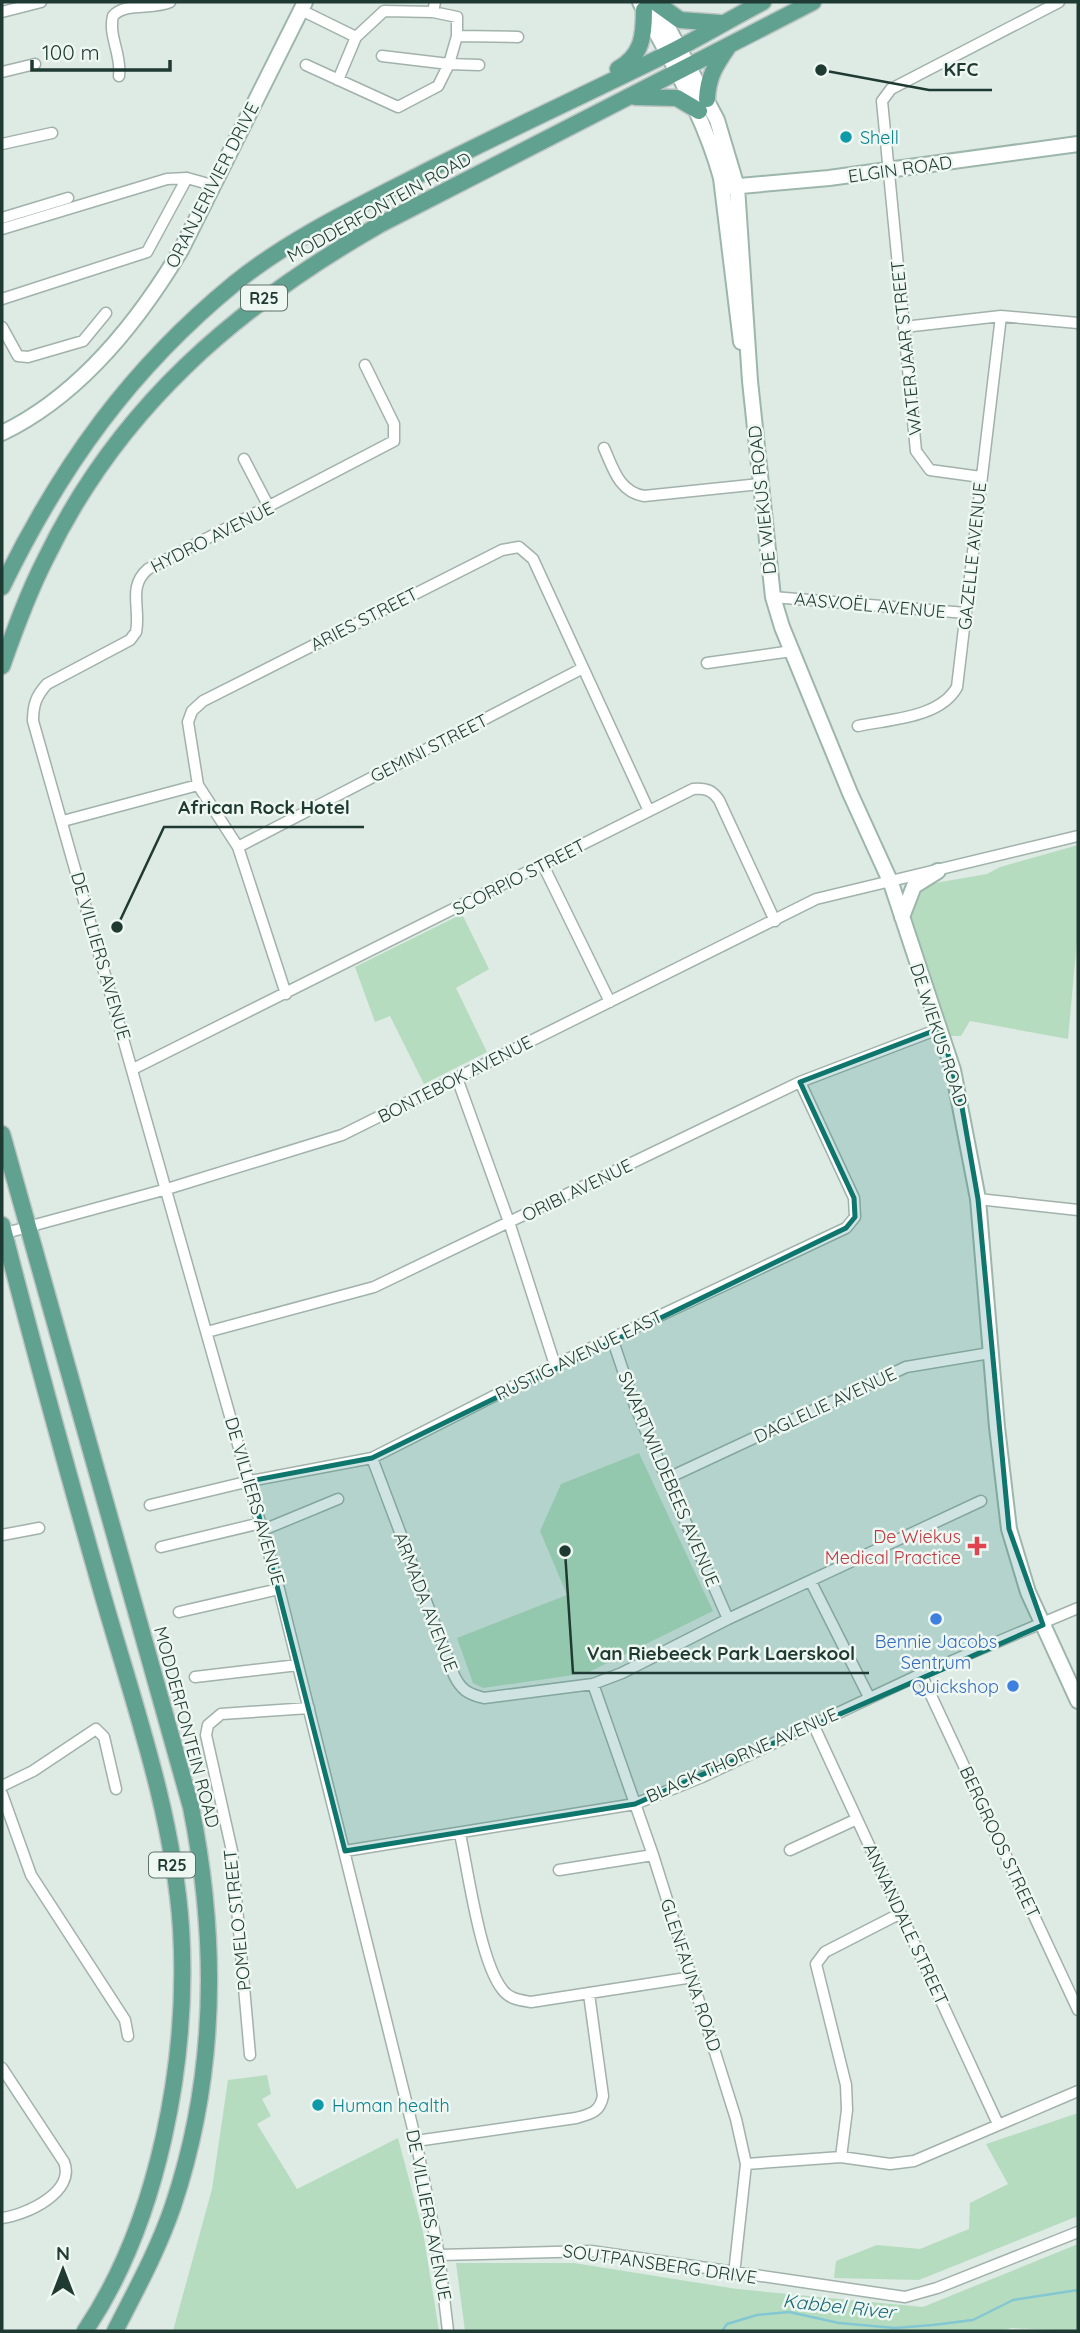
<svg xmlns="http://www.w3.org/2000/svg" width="1080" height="2333" font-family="Quicksand,sans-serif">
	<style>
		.green { fill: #b6dcbf }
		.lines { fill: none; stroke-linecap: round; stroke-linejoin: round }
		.stream { stroke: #83c7d2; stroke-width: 2.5 }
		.street-casing { stroke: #a1b2ab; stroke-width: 13 }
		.secondary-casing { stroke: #9db6ac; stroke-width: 18 }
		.primary-casing { stroke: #bcc4c2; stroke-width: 19 }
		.street { stroke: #fff; stroke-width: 10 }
		.secondary { stroke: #fff; stroke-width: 14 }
		.primary { stroke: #61a190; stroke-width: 16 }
		.marked { fill: #0f766e; fill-opacity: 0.2; stroke: #0f766e; stroke-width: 5; stroke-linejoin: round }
		.culture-dot { fill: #0f9aa8; stroke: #eef7f2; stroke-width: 2.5 }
		.health-dot { fill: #e0444e; stroke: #eef7f2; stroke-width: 2.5 }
		.shop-dot { fill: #3f7fe0; stroke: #eef7f2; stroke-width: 2.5 }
		.labels { text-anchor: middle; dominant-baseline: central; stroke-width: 5; stroke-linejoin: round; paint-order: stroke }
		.shield { fill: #eef7f2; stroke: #5d736c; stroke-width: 2 }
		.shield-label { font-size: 16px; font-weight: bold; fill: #1f3a32 }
		.culture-label { font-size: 18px; fill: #0d838f; stroke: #eef7f2; text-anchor: start }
		.street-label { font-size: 18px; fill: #1f3a32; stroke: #eef7f2 }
		.health-label { font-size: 18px; fill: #be3a42; stroke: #eef7f2; text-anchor: end }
		.shop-label { font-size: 18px; fill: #366cbe; stroke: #eef7f2 }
		.water-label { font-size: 19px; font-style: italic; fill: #186877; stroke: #eef7f2 }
		.leader { fill: none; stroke: #1f3a32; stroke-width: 2.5 }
		.callout-dot { fill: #1f3a32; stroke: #eef7f2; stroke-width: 2.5 }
		.callout-label { font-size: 19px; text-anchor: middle; font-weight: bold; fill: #1f3a32; stroke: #eef7f2; stroke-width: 5; stroke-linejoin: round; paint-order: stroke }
	</style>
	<rect width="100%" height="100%" fill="#deeae4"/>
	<path class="green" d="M1078 845V929L1068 1039 970 1021 961 1036H951L906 918 911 896 929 884 987 874 1000 867Z
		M462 914 489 969 456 988 487 1052 424 1084 390 1016 375 1022 355 967Z
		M639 1453 713 1611 587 1673 483 1688 473 1683 457 1638 567 1595 540 1531 561 1484Z
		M267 2075 271 2094 262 2099 271 2116 257 2124 297 2189 398 2138 423 2232 439 2331H173L212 2189 228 2080Z
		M1078 2113V2216L919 2280 834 2278 836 2261 877 2245 920 2249 969 2229 970 2203 1008 2184 986 2144Z
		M1078 2244V2331L1012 2328 997 2331H465L456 2263H574L737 2289 923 2307Z"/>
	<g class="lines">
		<path class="stream" d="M722 2331 727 2324 757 2315 789 2312 839 2323 895 2328 933 2325 973 2320 1013 2300 1078 2290"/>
		<g class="street-casing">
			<path id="street" d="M435 2 433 12 457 17V36L518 37
				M301 10 356 37 384 11 433 12
				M2 12 41 2
				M457 36 449 64 479 65
				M306 65 398 107 438 86 449 64 382 56
				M2 72 35 64
				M119 76C122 55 108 36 113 16 125 2 153 10 170 2
				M338 80 356 37
				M2 144 52 133
				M2 218 68 198
				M2 229 167 179 187 178 212 185
				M2 299 147 252 187 178
				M2 327 18 356 28 357 83 341 106 313
				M904 327 1001 316 1078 323
				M365 365 394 424V441L148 569C127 587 141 608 136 632L130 640 47 684C36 696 33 705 33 721L279 1589 416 2141 439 2255 448 2331
				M604 448C613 468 619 492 644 496L760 484
				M244 459 269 507
				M981 477 930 470 916 451 882 101 891 89 1059 2
				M773 597 966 613
				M707 663 792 651
				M858 726C890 719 940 718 957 687L1001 316
				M63 821 198 785
				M238 847 583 668
				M543 865 610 1002
				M286 994 238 847 198 785 188 722 192 711 203 701 502 550 519 547 533 559 648 809
				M133 1069 693 789C706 788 712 790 719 800L775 921
				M457 1078 509 1222 555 1365
				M978 1199 1078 1210
				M2 1234 167 1189 342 1135 816 899 1078 836
				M207 1332 374 1287 800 1082 941 1028
				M612 1338 635 1406 728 1619
				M372 1458 454 1675C461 1690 468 1694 484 1698L593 1684 622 1673 728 1619 981 1501
				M666 1479 906 1367 990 1353
				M150 1505 250 1481 372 1458 555 1365 846 1228 855 1217 854 1198 800 1082
				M263 1530 338 1499
				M2 1535 39 1528
				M161 1547 261 1523
				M811 1582 869 1697
				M179 1612 279 1589
				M921 1674 1078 2010
				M195 1677 298 1665
				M593 1684 653 1855 736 2119 746 2164 734 2274
				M813 1724 998 2124
				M2 1786 33 1771 96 1729 104 1737 116 1789
				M2 1794 31 1875 125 2020 128 2036
				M460 1834C468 1871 480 1961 502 1989 509 1999 519 2000 531 2002L693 1977
				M790 1850 857 1819
				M345 1851 635 1804 702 1777 921 1674 1078 1608
				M559 1870 653 1855
				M250 2055 232 1851 206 1735 208 1725 221 1714 309 1708
				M2 2068 64 2162C76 2192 26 2215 2 2218
				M416 2141 576 2118C591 2114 600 2112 603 2096L589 1994
				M841 2157 847 2110 846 2085 816 1964 825 1952 899 1914
				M746 2164 841 2157 890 2164 914 2161 1078 2091
				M439 2255 591 2251 905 2297 937 2288 1078 2232"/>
		</g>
		<g class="secondary-casing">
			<path id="secondary" d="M640 2C670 60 704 115 721 178L741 342
				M655 3 717 120 737 187 750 381 773 597 782 627 850 793 891 883 953 1070 978 1199 997 1427 1009 1529 1028 1592 1078 1701
				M729 187 829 178 1078 144
				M2 433C79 396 138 322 181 250L305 2
				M902 917 914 886 938 871"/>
		</g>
		<g class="primary-casing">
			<path id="primary" d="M655 2 680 20 720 23
				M618 69C642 55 644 37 644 10
				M635 97 677 98 699 111
				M707 99C708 77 715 66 728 47
				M2 587C61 466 130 369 235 283 292 237 363 204 427 171 506 131 586 94 665 55 698 39 730 19 763 2
				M2 666C15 629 28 593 46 558 119 407 236 307 379 225L813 2
				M2 1134 191 1807C218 1941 217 2075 173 2206 158 2250 136 2290 115 2331
				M2 1225C32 1342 64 1459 97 1575 129 1690 173 1809 181 1928 189 2059 159 2221 85 2331"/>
		</g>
		<use href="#street" class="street"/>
		<use href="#secondary" class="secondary"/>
		<use href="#primary" class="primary"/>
	</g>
	<path class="marked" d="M941 1028 962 1107 978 1199 1009 1529 1043 1625 635 1804 345 1851 250 1481 372 1458 846 1228 855 1217 854 1198 800 1082Z"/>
	<g class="culture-dot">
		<circle cx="846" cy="137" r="7"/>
		<circle cx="318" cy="2105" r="7"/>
	</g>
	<path class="health-dot" d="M973.5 1535.5h7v7h7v7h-7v7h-7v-7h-7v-7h7z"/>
	<g class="shop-dot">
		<circle cx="936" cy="1619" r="7"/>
		<circle cx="1013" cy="1686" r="7"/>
	</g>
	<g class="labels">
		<g class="shield">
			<rect x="241" y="285.5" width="46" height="25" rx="5"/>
			<rect x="149" y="1852.5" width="46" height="25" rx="5"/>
		</g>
		<g class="shield-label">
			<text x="264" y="298">R25</text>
			<text x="172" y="1865">R25</text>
		</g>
		<g class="culture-label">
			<text x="860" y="137">Shell</text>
			<text x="332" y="2105">Human health</text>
		</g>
		<g class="street-label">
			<text transform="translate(900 169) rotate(-8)">ELGIN ROAD</text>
			<text transform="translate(212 185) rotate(-63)">ORANJERIVIER DRIVE</text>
			<text transform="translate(379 207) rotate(-29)">MODDERFONTEIN ROAD</text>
			<text transform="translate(906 348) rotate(-96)">WATERJAAR STREET</text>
			<text transform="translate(762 500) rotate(-96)">DE WIEKUS ROAD</text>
			<text transform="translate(212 537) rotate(-27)">HYDRO AVENUE</text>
			<text transform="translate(972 556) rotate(-84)">GAZELLE AVENUE</text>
			<text transform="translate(870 605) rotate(5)">AASVOËL AVENUE</text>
			<text transform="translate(364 619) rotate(-27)">ARIES STREET</text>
			<text transform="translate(429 748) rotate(-27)">GEMINI STREET</text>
			<text transform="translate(519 877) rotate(-27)">SCORPIO STREET</text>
			<text transform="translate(101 956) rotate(74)">DE VILLIERS AVENUE</text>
			<text transform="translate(939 1035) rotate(72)">DE WIEKUS ROAD</text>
			<text transform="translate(455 1079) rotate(-27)">BONTEBOK AVENUE</text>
			<text transform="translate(577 1190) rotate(-26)">ORIBI AVENUE</text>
			<text transform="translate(579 1355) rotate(-26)">RUSTIG AVENUE EAST</text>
			<text transform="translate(825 1405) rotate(-25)">DAGLELIE AVENUE</text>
			<text transform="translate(669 1479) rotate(67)">SWARTWILDEBEES AVENUE</text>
			<text transform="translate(255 1501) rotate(74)">DE VILLIERS AVENUE</text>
			<text transform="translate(426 1602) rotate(69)">ARMADA AVENUE</text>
			<text transform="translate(187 1727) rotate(75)">MODDERFONTEIN ROAD</text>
			<text transform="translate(742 1755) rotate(-24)">BLACK THORNE AVENUE</text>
			<text transform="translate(1000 1842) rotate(65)">BERGROOS STREET</text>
			<text transform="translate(237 1920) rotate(-96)">POMELO STREET</text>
			<text transform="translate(906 1924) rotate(65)">ANNANDALE STREET</text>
			<text transform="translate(691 1975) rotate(72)">GLENFAUNA ROAD</text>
			<text transform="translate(429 2215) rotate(79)">DE VILLIERS AVENUE</text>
			<text transform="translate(660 2264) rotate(8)">SOUTPANSBERG DRIVE</text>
		</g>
		<g class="health-label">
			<text x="961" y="1536">De Wiekus<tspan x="961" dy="21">Medical Practice</tspan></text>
		</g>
		<g class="shop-label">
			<text x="936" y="1641">Bennie Jacobs<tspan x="936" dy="21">Sentrum</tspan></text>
			<text x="999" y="1686" text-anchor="end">Quickshop</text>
		</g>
		<g class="water-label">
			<text transform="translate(839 2306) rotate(6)">Kabbel River</text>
		</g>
	</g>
	<path class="leader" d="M821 70L929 90H992M117 927L164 827H364M565 1551L573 1673H869"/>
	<g class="callout-dot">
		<circle cx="821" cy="70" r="7"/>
		<circle cx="117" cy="927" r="7"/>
		<circle cx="565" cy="1551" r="7"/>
	</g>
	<g class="callout-label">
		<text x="961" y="76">KFC</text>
		<text x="264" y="814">African Rock Hotel</text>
		<text x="721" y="1660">Van Riebeeck Park Laerskool</text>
	</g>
	<rect width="1080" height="2333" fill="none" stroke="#1f3a32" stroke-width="7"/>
	<g transform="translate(63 2270)" stroke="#eef7f2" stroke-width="5" paint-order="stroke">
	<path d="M0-5L12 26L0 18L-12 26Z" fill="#1f3a32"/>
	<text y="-10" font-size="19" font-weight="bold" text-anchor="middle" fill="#1f3a32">N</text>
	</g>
	<path d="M32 60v10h138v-10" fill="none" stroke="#1f3a32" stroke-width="3.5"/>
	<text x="42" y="60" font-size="21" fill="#1f3a32" stroke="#eef7f2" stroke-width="5" paint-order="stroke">100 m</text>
</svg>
